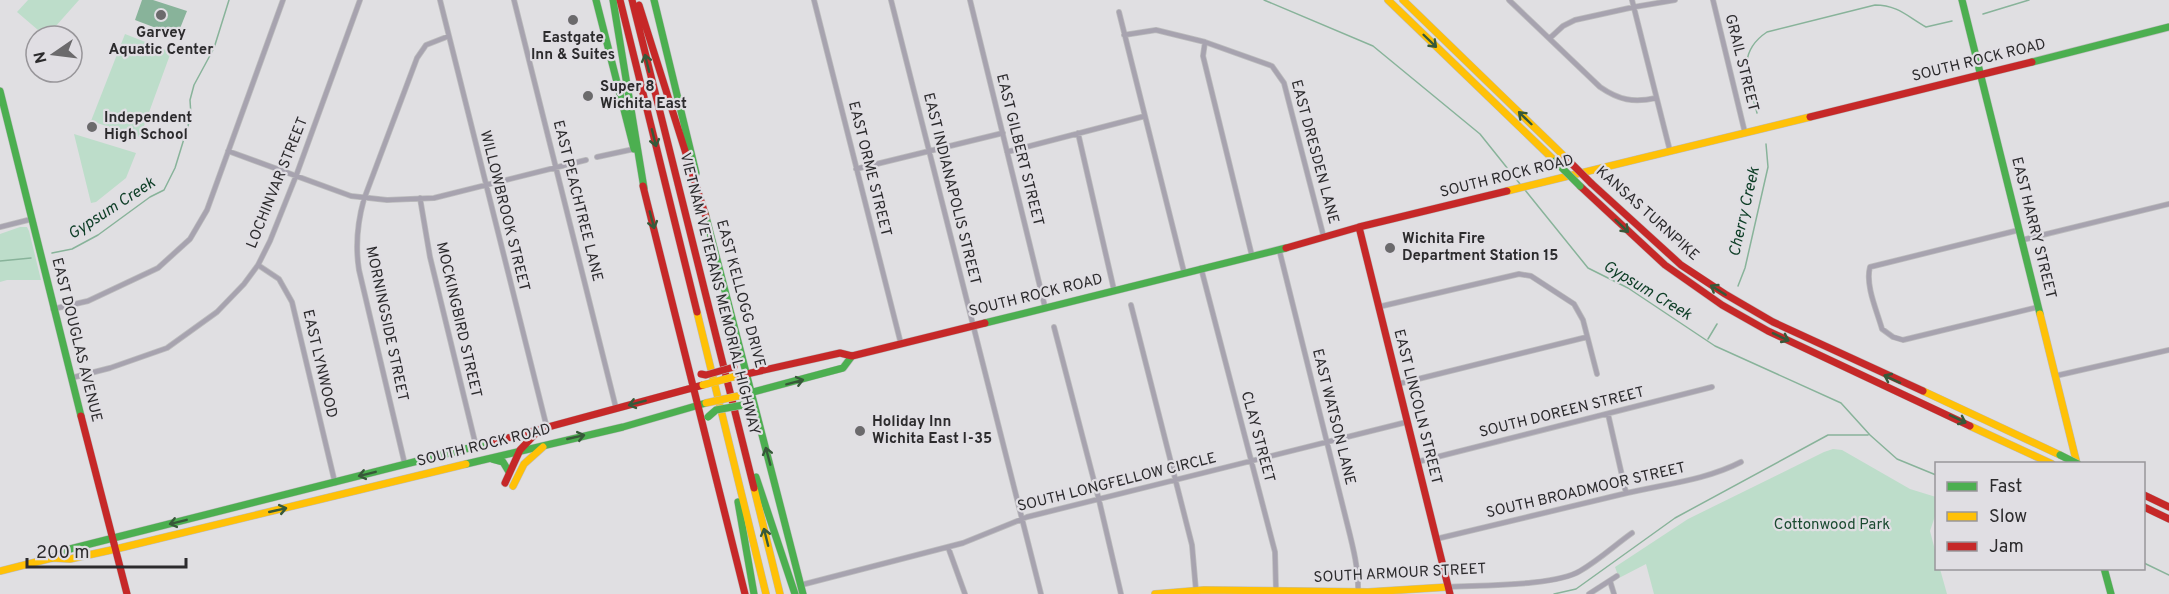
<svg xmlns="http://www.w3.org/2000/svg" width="2169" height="594" font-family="Overpass,sans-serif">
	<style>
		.green { fill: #bdddca }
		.water { fill: #88b39a }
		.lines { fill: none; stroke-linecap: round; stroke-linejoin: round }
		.stream { stroke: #88b39a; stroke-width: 1.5 }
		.street-casing { stroke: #bcbcbd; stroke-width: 6 }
		.fast-casing { stroke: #bcbcbd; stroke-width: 8 }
		.slow-casing { stroke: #bcbcbd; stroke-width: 8 }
		.jam-casing { stroke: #bcbcbd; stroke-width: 8 }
		.street { stroke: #a7a3af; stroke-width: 4.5 }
		.fast { stroke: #4caf50; stroke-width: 7 }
		.slow { stroke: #ffc107; stroke-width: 7 }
		.jam { stroke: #c62828; stroke-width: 7 }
		.fast-bridge-casing { stroke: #bcbcbd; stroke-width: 8; stroke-linecap: butt }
		.slow-bridge-casing { stroke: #bcbcbd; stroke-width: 8; stroke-linecap: butt }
		.jam-bridge-casing { stroke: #bcbcbd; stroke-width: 8; stroke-linecap: butt }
		.fast-bridge { stroke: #4caf50; stroke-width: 7 }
		.slow-bridge { stroke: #ffc107; stroke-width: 7 }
		.jam-bridge { stroke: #c62828; stroke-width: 7 }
		.oneway { stroke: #375939 }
		.poi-dot { fill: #6b6a6c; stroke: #e0dee3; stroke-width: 2 }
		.labels { text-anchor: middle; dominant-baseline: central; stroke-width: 4.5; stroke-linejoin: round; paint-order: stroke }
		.poi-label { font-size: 15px; font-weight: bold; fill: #2c2b2d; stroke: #e0dee3; text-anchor: start }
		.street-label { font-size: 15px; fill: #2c2b2d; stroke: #e0dee3 }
		.park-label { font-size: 15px; fill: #1a4a30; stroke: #e0dee3 }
		.water-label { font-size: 16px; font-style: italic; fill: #0c3d25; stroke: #e0dee3 }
	</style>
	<rect width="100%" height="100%" fill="#e0dfe2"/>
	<path class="green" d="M28 0H79L47 36H45L17 12Z
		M125 34 171 52 140 137 91 121Z
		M74 134 136 153 126 178 96 202 91 203Z
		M20 227H27L29 231 41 280H7L0 282V234Z
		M1833 449 1842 450 1910 489 1936 497V513L1930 531 1936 554V568L1940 569 1947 594H1654L1646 564 1619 578 1615 567 1688 519 1824 452Z"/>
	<path class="water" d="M142 0H153L187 11 177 36 135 20Z"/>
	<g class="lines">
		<path class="stream" d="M1264 0 1373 46 1480 134 1520 184
			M1983 14 2029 0
			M1757 113C1749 82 1734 54 1767 32L1875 5C1897 5 1907 16 1926 27L1952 21
			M1525 190 1588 268 1628 288 1715 346 1841 403 1870 435 1897 459 1936 475
			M52 253 72 249 98 235 150 197 164 190 175 168 191 116 190 100 194 85 214 48 229 0
			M0 261 31 258
			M1738 286 1745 268 1768 167 1766 144
			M1708 339 1717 324
			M2144 563 2169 575
			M1554 594 1576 589 1675 518 1828 435H1868"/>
		<g class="street-casing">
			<path id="street" d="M440 0 547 428
				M514 0 616 408
				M814 0 901 344
				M891 0 1041 594
				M970 0 1045 307
				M1509 0 1600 87C1619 100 1633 103 1656 98
				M1632 0 1670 151
				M1713 0 1745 133
				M1119 12 1184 272
				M1124 35 1156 30 1205 42 1272 66 1284 83 1324 238
				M1550 38 1563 26 1575 20 1634 7 1675 0
				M1205 42 1203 56 1252 256
				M1078 133 1114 290
				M228 151 351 196 387 200 434 198 586 160
				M1007 152 1145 116
				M597 157 634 149
				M856 169 1003 133
				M420 198 430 257 476 446
				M0 227 32 219
				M2019 230 1870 267C1865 285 1877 311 1882 329L1893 337 1903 340 2038 307
				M2022 240 2169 204
				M1279 249 1346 519C1352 543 1359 568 1358 593
				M258 265 279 279 292 302 335 483
				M1201 268 1275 552 1276 591
				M1131 305 1192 545 1196 591
				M1378 307 1519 274 1531 276 1574 304 1583 320 1597 374
				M53 309 88 301 158 268 190 239 207 210 283 0
				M1054 327 1099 500 1121 594
				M2055 376 2169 350
				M71 378 110 368 167 348 217 312 244 284 258 265 270 241 296 176 360 0
				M1398 384 1587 337
				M1608 414 1626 493
				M1417 462 1712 387
				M405 465 359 270C355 245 357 224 364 199L417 58 426 45 449 36
				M1436 539C1500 524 1563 508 1627 493 1665 484 1706 480 1741 462
				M948 547 965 594
				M1610 581 1614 594
				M801 585 963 543 1027 517 1407 422
				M1448 587C1480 585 1556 586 1580 571 1599 560 1615 545 1632 533
				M1589 594 1617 576"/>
		</g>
		<g class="fast-casing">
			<path id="fast" d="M596 0 634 149
				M613 0 644 188
				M654 0 696 173
				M1962 0 2040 314
				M2032 62 2169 27
				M0 91 81 416
				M705 213 803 594
				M985 323 1286 248
				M738 396 843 368 852 356
				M492 459 503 462 509 472
				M466 464 623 427 706 403
				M756 477 795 594
				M738 502 754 594
				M52 558 66 550 493 442
				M2104 568 2111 594"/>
		</g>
		<g class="slow-casing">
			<path id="slow" d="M1388 0 1555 161
				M1403 0 1565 157
				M1507 191 1810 117
				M697 312 766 594
				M2040 314 2077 464
				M1923 391 2060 455
				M1970 426 2052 464
				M513 486 524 464 543 447
				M754 488 780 594
				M0 571 52 558 70 559 116 549 466 464
				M1155 594 1204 590 1368 592 1448 587"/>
		</g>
		<g class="jam-casing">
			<path id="jam" d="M620 0 697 312
				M632 0 754 488
				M639 5 706 217
				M1810 117 2032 62
				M1591 183 1681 265 1725 294 1773 322 1923 391
				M643 186 745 594
				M1580 186 1665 265 1722 305 1768 331 1970 426
				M1359 227 1450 594
				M1286 248 1359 227 1507 191
				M733 377 840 353 852 356 985 323
				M81 416 127 594
				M493 442 703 385
				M505 483 520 450 536 433
				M2144 495 2169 507
				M2144 507 2169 519"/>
		</g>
		<use href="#street" class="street"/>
		<use href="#fast" class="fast"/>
		<use href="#slow" class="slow"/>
		<use href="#jam" class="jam"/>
		<g class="fast-bridge-casing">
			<path id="fast-bridge" d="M1555 161 1580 186
				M708 417 716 410 743 405
				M2060 455 2078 464"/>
		</g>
		<g class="slow-bridge-casing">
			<path id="slow-bridge" d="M703 385 733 377
				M706 403 738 396"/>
		</g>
		<g class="jam-bridge-casing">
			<path id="jam-bridge" d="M1565 157 1591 183
				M701 374 706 375 734 367"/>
		</g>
		<use href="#fast-bridge" class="fast-bridge"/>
		<use href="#slow-bridge" class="slow-bridge"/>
		<use href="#jam-bridge" class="jam-bridge"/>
	</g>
	<defs><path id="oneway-shaft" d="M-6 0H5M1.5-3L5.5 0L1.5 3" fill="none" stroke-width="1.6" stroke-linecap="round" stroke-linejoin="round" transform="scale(1.5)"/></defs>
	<g class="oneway">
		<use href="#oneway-shaft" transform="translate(1430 41) rotate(44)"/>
		<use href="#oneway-shaft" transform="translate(647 63) rotate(-104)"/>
		<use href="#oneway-shaft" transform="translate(1525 118) rotate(-136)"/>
		<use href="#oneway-shaft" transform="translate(654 138) rotate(76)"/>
		<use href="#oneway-shaft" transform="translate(652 220) rotate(75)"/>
		<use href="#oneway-shaft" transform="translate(1622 226) rotate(44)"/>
		<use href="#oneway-shaft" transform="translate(1718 290) rotate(-148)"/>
		<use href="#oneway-shaft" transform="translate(1781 337) rotate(25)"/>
		<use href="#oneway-shaft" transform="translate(1892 379) rotate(-155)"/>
		<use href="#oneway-shaft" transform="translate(795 382) rotate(-15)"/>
		<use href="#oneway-shaft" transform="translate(637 403) rotate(165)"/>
		<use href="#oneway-shaft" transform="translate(1958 419) rotate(25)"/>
		<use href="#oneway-shaft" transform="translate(576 437) rotate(-13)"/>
		<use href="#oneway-shaft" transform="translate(768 456) rotate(-105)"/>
		<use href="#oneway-shaft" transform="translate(367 474) rotate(166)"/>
		<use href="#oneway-shaft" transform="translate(278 510) rotate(-13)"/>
		<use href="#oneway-shaft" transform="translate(178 522) rotate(166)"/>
		<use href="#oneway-shaft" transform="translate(766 537) rotate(-104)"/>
	</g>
	<g class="poi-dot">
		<circle cx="161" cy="15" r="6"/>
		<circle cx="573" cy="20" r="6"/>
		<circle cx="588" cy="96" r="6"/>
		<circle cx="92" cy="127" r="6"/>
		<circle cx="1390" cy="248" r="6"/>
		<circle cx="860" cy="431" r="6"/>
	</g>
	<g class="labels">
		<g class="poi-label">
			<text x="161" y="33" text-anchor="middle">Garvey<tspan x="161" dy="17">Aquatic Center</tspan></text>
			<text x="573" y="38" text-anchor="middle">Eastgate<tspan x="573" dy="17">Inn &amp; Suites</tspan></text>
			<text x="600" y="87">Super 8<tspan x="600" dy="17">Wichita East</tspan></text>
			<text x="104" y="118">Independent<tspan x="104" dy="17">High School</tspan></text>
			<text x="1402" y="239">Wichita Fire<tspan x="1402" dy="17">Department Station 15</tspan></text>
			<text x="872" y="422">Holiday Inn<tspan x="872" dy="17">Wichita East I-35</tspan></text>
		</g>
		<g class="street-label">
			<text transform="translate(1979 61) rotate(-14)">SOUTH ROCK ROAD</text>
			<text transform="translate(1741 63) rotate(76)">GRAIL STREET</text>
			<text transform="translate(1019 150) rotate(76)">EAST GILBERT STREET</text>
			<text transform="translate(1314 152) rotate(75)">EAST DRESDEN LANE</text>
			<text transform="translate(869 169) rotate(76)">EAST ORME STREET</text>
			<text transform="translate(1507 177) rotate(-14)">SOUTH ROCK ROAD</text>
			<text transform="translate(278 183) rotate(-68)">LOCHINVAR STREET</text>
			<text transform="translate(951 189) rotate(76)">EAST INDIANAPOLIS STREET</text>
			<text transform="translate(577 201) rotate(76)">EAST PEACHTREE LANE</text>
			<text transform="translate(504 211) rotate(76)">WILLOWBROOK STREET</text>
			<text transform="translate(1647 214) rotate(42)">KANSAS TURNPIKE</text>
			<text transform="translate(2033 228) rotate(76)">EAST HARRY STREET</text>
			<text transform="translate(719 294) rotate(76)">VIETNAM VETERANS MEMORIAL HIGHWAY</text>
			<text transform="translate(740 294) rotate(75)">EAST KELLOGG DRIVE</text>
			<text transform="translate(1036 296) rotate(-14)">SOUTH ROCK ROAD</text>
			<text transform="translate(458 320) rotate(77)">MOCKINGBIRD STREET</text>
			<text transform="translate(386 324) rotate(78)">MORNINGSIDE STREET</text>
			<text transform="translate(76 340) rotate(76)">EAST DOUGLAS AVENUE</text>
			<text transform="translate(319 364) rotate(77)">EAST LYNWOOD</text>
			<text transform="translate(1417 407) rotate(76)">EAST LINCOLN STREET</text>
			<text transform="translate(1562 413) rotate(-14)">SOUTH DOREEN STREET</text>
			<text transform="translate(1333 417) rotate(76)">EAST WATSON LANE</text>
			<text transform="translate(1257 437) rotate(75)">CLAY STREET</text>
			<text transform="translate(484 446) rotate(-14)">SOUTH ROCK ROAD</text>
			<text transform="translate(1117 483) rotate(-14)">SOUTH LONGFELLOW CIRCLE</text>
			<text transform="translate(1586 491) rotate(-13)">SOUTH BROADMOOR STREET</text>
			<text transform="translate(1400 574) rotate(-3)">SOUTH ARMOUR STREET</text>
		</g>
		<g class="park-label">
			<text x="1832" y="525">Cottonwood Park</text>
		</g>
		<g class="water-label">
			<text transform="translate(112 209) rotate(-33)">Gypsum Creek</text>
			<text transform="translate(1745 212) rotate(-77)">Cherry Creek</text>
			<text transform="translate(1647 291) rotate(31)">Gypsum Creek</text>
		</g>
	</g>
	<rect x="1935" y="462" width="210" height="108" fill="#e0dee3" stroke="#98969a" stroke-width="1.5"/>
	<rect x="1947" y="482" width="30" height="9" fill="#4caf50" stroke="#98969a" stroke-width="1.5"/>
	<text x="1989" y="492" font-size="18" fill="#2c2b2d">Fast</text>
	<rect x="1947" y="512" width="30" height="9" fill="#ffc107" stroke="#98969a" stroke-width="1.5"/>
	<text x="1989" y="522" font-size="18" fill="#2c2b2d">Slow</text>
	<rect x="1947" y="542" width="30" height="9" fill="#c62828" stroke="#98969a" stroke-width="1.5"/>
	<text x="1989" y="552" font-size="18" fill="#2c2b2d">Jam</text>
	<g transform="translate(54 54) rotate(256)"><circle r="28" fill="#e0dee3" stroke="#98969a" stroke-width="1.5"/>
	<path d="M0-4.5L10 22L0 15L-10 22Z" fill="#6b6a6c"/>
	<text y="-9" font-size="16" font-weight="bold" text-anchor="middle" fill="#2c2b2d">N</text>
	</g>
	<path d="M27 558v9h159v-9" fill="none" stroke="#2c2b2d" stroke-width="3"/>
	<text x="36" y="558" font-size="18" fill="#2c2b2d" stroke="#e0dee3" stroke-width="4.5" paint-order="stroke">200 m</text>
</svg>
